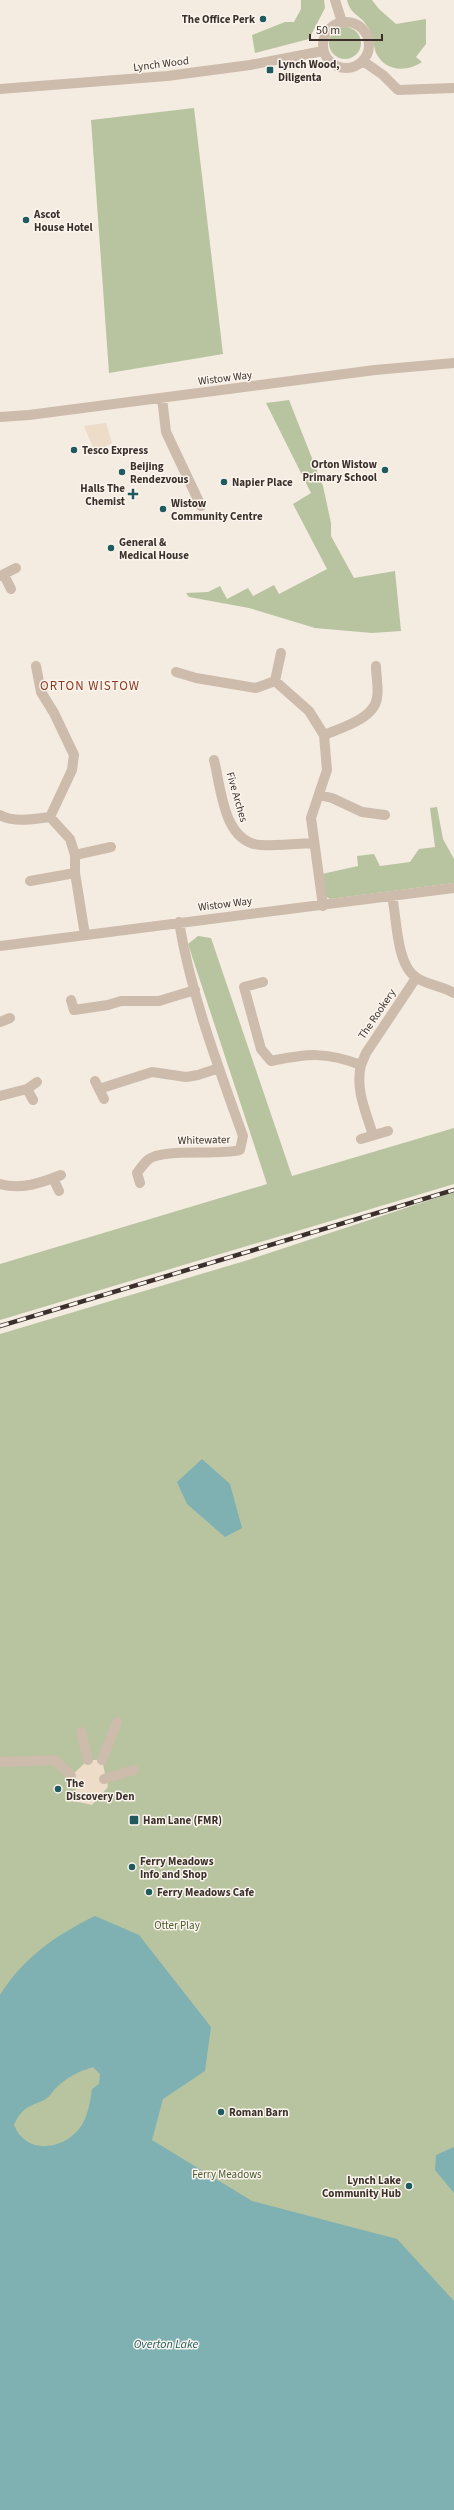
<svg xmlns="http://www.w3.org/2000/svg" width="454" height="2510" font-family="'Source Sans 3',sans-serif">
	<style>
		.green { fill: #b8c4a0 }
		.plaza { fill: #ecdcc8 }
		.water { fill: #7fb0b2; fill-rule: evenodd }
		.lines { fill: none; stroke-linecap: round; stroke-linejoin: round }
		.minor { stroke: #cdbbac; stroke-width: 10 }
		.rail-casing { stroke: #3b302b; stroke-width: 4.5 }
		.rail { stroke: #fbf5ee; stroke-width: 3; stroke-dasharray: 9; stroke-linecap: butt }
		.poi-dot { fill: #1f5a5e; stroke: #fbf5ee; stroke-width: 1.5 }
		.labels { text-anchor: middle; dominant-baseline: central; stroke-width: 3; stroke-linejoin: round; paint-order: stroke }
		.poi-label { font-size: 11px; font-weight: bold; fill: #3b302b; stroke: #fbf5ee; text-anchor: start }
		.street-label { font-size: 11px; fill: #3b302b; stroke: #fbf5ee }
		.park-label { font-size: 11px; fill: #4a5a2e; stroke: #fbf5ee }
		.water-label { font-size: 12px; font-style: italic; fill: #1f5a5e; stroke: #fbf5ee }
		.quarter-label { font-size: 13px; letter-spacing: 1px; fill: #8c3b22; stroke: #fbf5ee }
	</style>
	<rect width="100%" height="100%" fill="#f4ebe1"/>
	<path class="green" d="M301 0H324L325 8 309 39 255 53 252 35 285 22H294L301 9Z
		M347 0H372L379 9 396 24 426 19V44L416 57 422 62C407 72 385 72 376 53 373 44 373 34 367 26 360 14 351 16 347 0Z
		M329 43a16 16 0 1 1 32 0a16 16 0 1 1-32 0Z
		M194 108 223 354 109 373 91 120Z
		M289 400 323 486 331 523V536L354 578 395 571 401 631 372 633 315 628 249 608 189 597 186 593 208 592 220 586 227 599 248 588 253 596 274 585 279 594 327 569 293 504 311 493 266 403Z
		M437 807 443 839 454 859V883L330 899 325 896 322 874 358 866 357 856 374 854 380 866 410 862 419 849 435 847 430 808Z
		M198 936 211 938 292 1176 454 1128V1184L0 1320V1264L267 1184 188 944Z
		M454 1192V2510H0V1334L248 1260Z"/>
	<path class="plaza" d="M106 423 112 443 95 452 84 426Z
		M88 1760H102L108 1787 92 1805 69 1800 79 1785 71 1776Z"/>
	<path class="water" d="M202 1459 230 1484 242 1528 225 1537 187 1504 177 1482Z
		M95 1916 139 1935 211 2027 205 2071 163 2099 152 2140 252 2201 397 2239 454 2301V2510H0V1995C23 1958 56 1935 95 1916ZM93 2067 100 2074 99 2084 92 2089C90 2102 88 2118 79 2129 61 2151 25 2154 14 2125 22 2107 29 2107 44 2100 49 2098 52 2092 55 2089 67 2077 77 2072 93 2067Z
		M454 2147V2193L435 2170 436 2155Z"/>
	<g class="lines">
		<path class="minor" d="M335 0 342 22
			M323 45a23 23 0 1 1 46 0a23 23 0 1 1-46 0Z
			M363 61 383 75 398 90 454 88
			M0 89 167 76 250 65 323 51
			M162 398 166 432 201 506
			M0 417 29 415 375 370 454 363
			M4 575 11 589
			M0 576 16 568
			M36 666 41 692 54 713 74 755 72 770 50 817
			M176 672 196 678 256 688 275 681 309 711 324 735 327 770 311 818 323 906
			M275 681 281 653
			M324 735C341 728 374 719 377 698 379 689 376 676 376 666
			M214 760C221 787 223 843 261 845 278 846 296 844 313 843
			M319 795 332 798 362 812 385 815
			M0 815C13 823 35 819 50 817L70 839 75 855V873L85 935
			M75 855 111 847
			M30 881 75 873
			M392 896C397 918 396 966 417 978 428 985 442 986 454 993
			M0 946 454 888
			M263 982 244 987 261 1049 271 1061C307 1054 325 1051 361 1065L366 1053 416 978
			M71 1000 74 1010 108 1005 121 1001H159L195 990
			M0 1022 10 1018
			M361 1065C355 1089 366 1112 373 1135
			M95 1081 99 1089 152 1072 186 1077 198 1075 219 1068
			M27 1089 33 1100
			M99 1089 104 1099
			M0 1096 27 1089 37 1082
			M361 1139 388 1131
			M53 1178 59 1191
			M140 1183 137 1173C140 1169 144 1163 149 1159 165 1148 216 1156 240 1150L243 1136C218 1066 191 995 179 922
			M0 1184C21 1190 41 1183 61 1175
			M81 1732 88 1760
			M102 1760 117 1722
			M1 1762 55 1760 71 1776
			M104 1779 134 1770"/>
		<g class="rail-casing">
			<path id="rail" d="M0 1326 454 1190"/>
		</g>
		<use href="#rail" class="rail"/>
	</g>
	<g class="poi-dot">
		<circle cx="263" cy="19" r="4"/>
		<rect x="266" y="66" width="8" height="8" rx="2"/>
		<circle cx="26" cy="220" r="4"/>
		<circle cx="74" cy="450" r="4"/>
		<circle cx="385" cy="470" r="4"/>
		<circle cx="122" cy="472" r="4"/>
		<circle cx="224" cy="482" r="4"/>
		<path d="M131 488h4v4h4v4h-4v4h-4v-4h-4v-4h4z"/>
		<circle cx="163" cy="509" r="4"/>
		<circle cx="111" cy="548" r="4"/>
		<circle cx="58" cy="1789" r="4"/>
		<rect x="129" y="1815" width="10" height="10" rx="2"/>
		<circle cx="132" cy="1867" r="4"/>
		<circle cx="149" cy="1892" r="4"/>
		<circle cx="221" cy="2112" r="4"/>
		<circle cx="409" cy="2186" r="4"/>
	</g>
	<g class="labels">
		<g class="poi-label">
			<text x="255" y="19" text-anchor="end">The Office Perk</text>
			<text x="278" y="64">Lynch Wood,<tspan x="278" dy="13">Diligenta</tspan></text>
			<text x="34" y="214">Ascot<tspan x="34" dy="13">House Hotel</tspan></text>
			<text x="82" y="450">Tesco Express</text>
			<text x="377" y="464" text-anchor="end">Orton Wistow<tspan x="377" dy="13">Primary School</tspan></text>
			<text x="130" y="466">Beijing<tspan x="130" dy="13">Rendezvous</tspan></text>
			<text x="232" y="482">Napier Place</text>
			<text x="125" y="488" text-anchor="end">Halls The<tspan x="125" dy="13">Chemist</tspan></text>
			<text x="171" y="503">Wistow<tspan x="171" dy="13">Community Centre</tspan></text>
			<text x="119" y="542">General &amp;<tspan x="119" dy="13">Medical House</tspan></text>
			<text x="66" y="1783">The<tspan x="66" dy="13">Discovery Den</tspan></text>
			<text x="143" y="1820">Ham Lane (FMR)</text>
			<text x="140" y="1861">Ferry Meadows<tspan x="140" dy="13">Info and Shop</tspan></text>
			<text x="157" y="1892">Ferry Meadows Cafe</text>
			<text x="229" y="2112">Roman Barn</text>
			<text x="401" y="2180" text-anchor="end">Lynch Lake<tspan x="401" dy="13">Community Hub</tspan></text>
		</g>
		<g class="street-label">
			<text transform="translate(161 64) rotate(-7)">Lynch Wood</text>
			<text transform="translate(225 378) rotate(-7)">Wistow Way</text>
			<text transform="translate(237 797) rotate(74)">Five Arches</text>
			<text transform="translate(225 904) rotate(-7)">Wistow Way</text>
			<text transform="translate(377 1014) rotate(-56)">The Rookery</text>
			<text transform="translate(204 1140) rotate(-1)">Whitewater</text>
		</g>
		<g class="park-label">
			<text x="177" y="1925">Otter Play</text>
			<text x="227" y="2174">Ferry Meadows</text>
		</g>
		<g class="water-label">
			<text x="166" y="2344">Overton Lake</text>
		</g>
		<g class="quarter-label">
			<text x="90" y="686">ORTON WISTOW</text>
		</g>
	</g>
	<path d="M310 34v6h72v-6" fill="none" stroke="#3b302b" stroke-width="2"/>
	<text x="316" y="34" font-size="12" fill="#3b302b" stroke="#fbf5ee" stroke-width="3" paint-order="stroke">50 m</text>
</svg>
